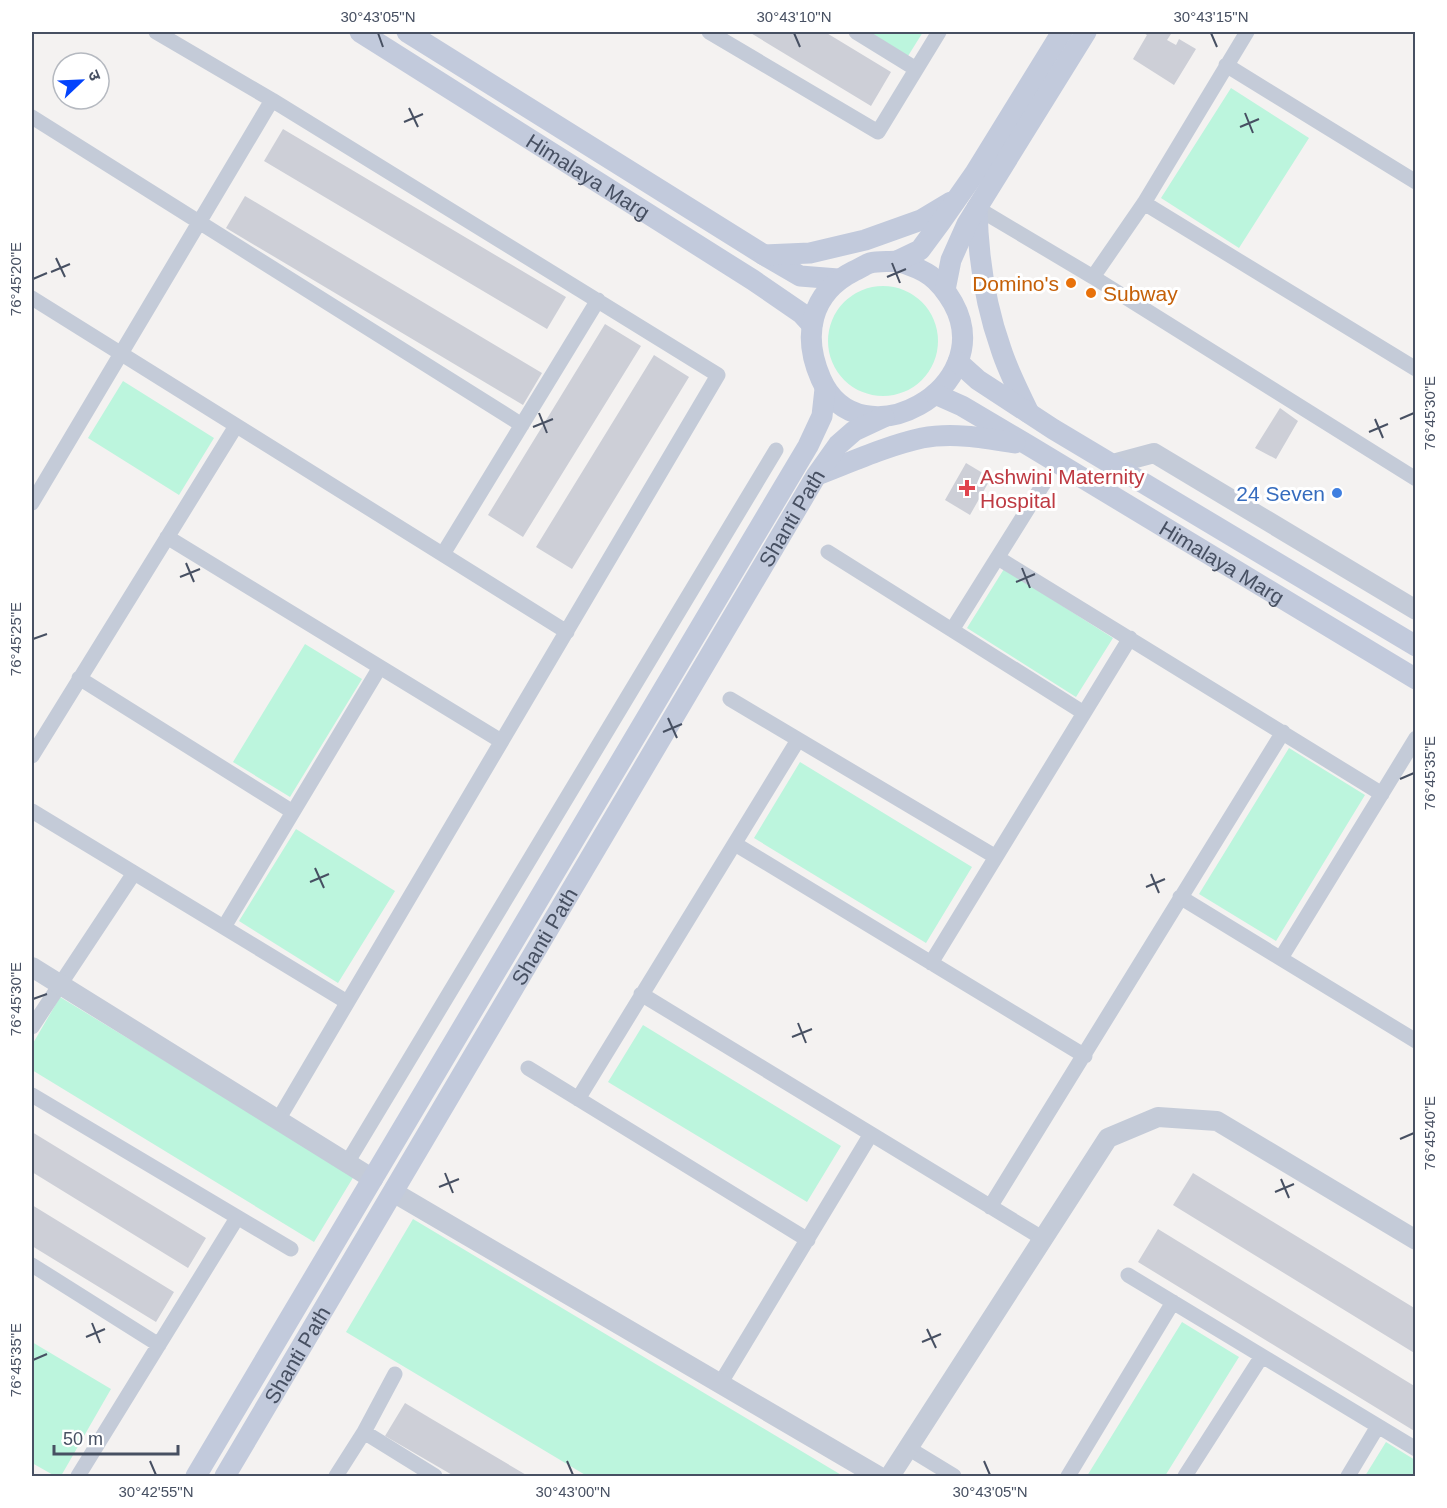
<svg xmlns="http://www.w3.org/2000/svg" width="1447" height="1508" font-family="Arial,'Noto Sans Devanagari',sans-serif">
	<style>
		.green { fill: #bcf5dd }
		.building { fill: #cdcfd7 }
		.lines { fill: none; stroke-linecap: round; stroke-linejoin: round }
		.minor { stroke: #c4cbd8; stroke-width: 15 }
		.tertiary { stroke: #c4cbd8; stroke-width: 20 }
		.secondary { stroke: #c2cadc; stroke-width: 21 }
		.ticks { fill: none; stroke: #475062; stroke-width: 2 }
		.food-dot { fill: #e8710a; stroke: #fff; stroke-width: 2 }
		.health-dot { fill: #e0444e; stroke: #fff; stroke-width: 2 }
		.shop-dot { fill: #3f7fe0; stroke: #fff; stroke-width: 2 }
		.labels { text-anchor: middle; dominant-baseline: central; stroke-width: 6; stroke-linejoin: round; paint-order: stroke }
		.street-label { font-size: 21px; fill: #475062; stroke: #fff }
		.food-label { font-size: 21px; fill: #c56008; stroke: #fff; text-anchor: end }
		.health-label { font-size: 21px; fill: #be3a42; stroke: #fff; text-anchor: start }
		.shop-label { font-size: 21px; fill: #366cbe; stroke: #fff; text-anchor: end }
		.neatline { fill: none; stroke: #475062; stroke-width: 2 }
		.ticks-label { font-size: 15px; text-anchor: middle; fill: #475062 }
	</style>
	<rect width="100%" height="100%" fill="#f4f2f1"/>
	<path class="green" d="M869 32H923L908 56Z
		M1231 88 1309 138 1239 248 1161 198Z
		M828 341a55 55 0 1 1 110 0a55 55 0 1 1-110 0Z
		M123 381 214 438 179 495 88 438Z
		M1004 569 1113 638 1076 697 967 628Z
		M305 644 362 679 290 797 233 762Z
		M1289 748 1365 795 1276 941 1199 894Z
		M800 762 972 867 926 943 754 838Z
		M296 829 395 891 338 983 239 921Z
		M60 997 354 1176 314 1242 32 1070V1045Z
		M643 1025 841 1146 807 1202 608 1082Z
		M413 1219 843 1476H587L346 1332Z
		M1182 1322 1239 1357 1165 1476H1087Z
		M32 1342 111 1389 61 1476H55L32 1463Z
		M1386 1442 1415 1460V1476H1365Z"/>
	<path class="building" d="M749 32H825L891 72 871 106Z
		M1142 32H1167L1171 34 1167 40 1176 45 1179 39 1196 49 1174 85 1133 59 1147 35Z
		M283 129 566 297 547 329 264 161Z
		M245 196 542 373 523 405 226 228Z
		M605 324 641 346 523 537 488 515Z
		M654 355 689 377 572 569 536 547Z
		M1280 408 1298 421 1276 459 1255 448Z
		M966 463 991 478 970 515 945 500Z
		M32 1132 206 1238 188 1268 32 1172Z
		M1193 1173 1416 1309V1354L1173 1205Z
		M32 1205 174 1292 156 1322 32 1246Z
		M1158 1229 1416 1387V1432L1138 1262Z
		M405 1403 430 1418 528 1476H454L411 1451 385 1436Z"/>
	<g class="lines">
		<path class="minor" d="M156 32 272 100 718 375 278 1120
			M709 32 878 132 939 32
			M856 32 916 69
			M1226 65 1416 182
			M32 117 522 425
			M1144 203 1416 369
			M977 208 1093 277 1416 479
			M1093 277 1144 203 1247 32
			M32 298 567 632
			M32 503 272 100
			M167 537 501 741
			M828 552 1084 713
			M443 554 598 300
			M998 558 1382 794
			M952 630 1044 483
			M79 678 293 812
			M730 699 996 857
			M32 756 236 426
			M32 811 347 1002
			M735 844 1085 1056
			M1180 897 1416 1041
			M224 927 380 667
			M1281 958 1416 738
			M931 963 1130 638
			M641 994 1042 1238
			M32 1027 134 873
			M528 1068 808 1240
			M32 1095 291 1249
			M578 1099 798 740
			M347 1163 776 450
			M990 1207 1283 732
			M32 1265 159 1345
			M1128 1275 1416 1449
			M720 1384 871 1134
			M364 1432 435 1476
			M908 1448 954 1476
			M78 1476 237 1218
			M336 1476 364 1432 395 1374
			M1068 1476 1173 1302
			M1185 1476 1262 1356
			M1348 1476 1378 1426"/>
		<path class="tertiary" d="M1113 464 1154 453 1416 610
			M32 967 373 1179
			M393 1192 878 1476
			M890 1476 1108 1138 1158 1117 1217 1121 1416 1240"/>
		<g class="secondary">
			<path id="s1" d="M360 32 753 280 801 313 812 325"/>
			<path d="M407 32 764 255 800 276 838 279"/>
			<path d="M977 208C978 257 985 304 1001 349 1008 371 1019 392 1029 413"/>
			<path d="M764 255 810 253 865 240 921 220 951 202"/>
			<path d="M897 261C926 270 938 277 953 303 1000 388 859 465 821 379 802 336 810 293 854 271 859 269 864 265 870 263 878 261 889 262 897 261Z"/>
			<path d="M897 261 920 250 940 223 975 173 1062 32"/>
			<path d="M945 290 951 260 967 224 1086 32"/>
			<path d="M958 362 978 380 1053 429 1416 646"/>
			<path id="s2" d="M935 394 962 406 1028 445 1416 679"/>
			<path d="M817 475C851 462 886 446 922 438 953 432 985 438 1015 443"/>
			<path d="M196 1476 808 446 822 416 825 389"/>
			<path id="s3" d="M225 1476 816 476 838 445 854 431 884 417"/>
		</g>
	</g>
	<path class="ticks" d="M378 33 383 47M794 33 800 47M1211 33 1217 47M409 108 418 127M1245 113 1253 133M404 122 423 114M1240 127 1259 119M56 258 65 277M892 263 900 283M51 272 70 264M887 277 906 269M33 279 47 273M539 413 547 433M1375 419 1383 438M1400 419 1414 413M533 427 553 419M1369 432 1388 424M186 563 194 582M1022 568 1030 588M180 577 200 569M1016 582 1035 574M33 639 47 634M668 718 677 738M663 732 682 724M1400 779 1414 773M315 868 324 888M1151 874 1159 893M310 882 329 874M1146 887 1165 879M33 999 47 994M798 1023 806 1043M792 1037 812 1029M1400 1139 1414 1133M445 1173 453 1193M1281 1179 1289 1198M439 1187 459 1179M1275 1192 1294 1184M92 1323 100 1343M927 1329 936 1348M86 1337 105 1329M922 1342 941 1334M33 1360 47 1354M150 1461 156 1475M567 1461 573 1475M984 1461 990 1475"/>
	<g class="food-dot">
		<circle cx="1071" cy="283" r="6"/>
		<circle cx="1091" cy="293" r="6"/>
	</g>
	<path class="health-dot" d="M964 479h6v6h6v6h-6v6h-6v-6h-6v-6h6z"/>
	<circle class="shop-dot" cx="1337" cy="493" r="6"/>
	<g class="labels">
		<g class="street-label">
			<text stroke="none"><textPath href="#s1" startOffset="270">Himalaya Marg</textPath></text>
			<text stroke="none"><textPath href="#s3" startOffset="1113">Shanti Path</textPath></text>
			<text stroke="none"><textPath href="#s2" startOffset="333">Himalaya Marg</textPath></text>
			<text stroke="none"><textPath href="#s3" startOffset="627">Shanti Path</textPath></text>
			<text stroke="none"><textPath href="#s3" startOffset="141">Shanti Path</textPath></text>
		</g>
		<g class="food-label">
			<text x="1059" y="283">Domino's</text>
			<text x="1103" y="293" text-anchor="start">Subway</text>
		</g>
		<g class="health-label">
			<text x="980" y="476">Ashwini Maternity<tspan x="980" dy="24">Hospital</tspan></text>
		</g>
		<g class="shop-label">
			<text x="1325" y="493">24 Seven</text>
		</g>
	</g>
	<rect width="1447" height="1508" fill="none" stroke="#ffffff" stroke-width="66"/>
	<g transform="translate(81 81) rotate(67)"><circle r="28" fill="#ffffff" stroke="#b5b9c0" stroke-width="1.5"/>
	<path d="M0-4.5L10 22L0 15L-10 22Z" fill="#0343fc"/>
	<text y="-9" font-size="16" font-weight="bold" text-anchor="middle" fill="#475062">उ</text>
	</g>
	<path d="M54 1445v9h124v-9" fill="none" stroke="#475062" stroke-width="3"/>
	<text x="63" y="1445" font-size="18" fill="#475062" stroke="#ffffff" stroke-width="4.5" paint-order="stroke">50 m</text>
	<rect x="33" y="33" width="1381" height="1442" class="neatline"/>
	<g class="ticks-label">
		<text x="378" y="22">30°43'05"N</text>
		<text x="794" y="22">30°43'10"N</text>
		<text x="1211" y="22">30°43'15"N</text>
		<text transform="translate(16 279) rotate(-90)" y="5">76°45'20"E</text>
		<text transform="translate(1430 413) rotate(-90)" y="5">76°45'30"E</text>
		<text transform="translate(16 639) rotate(-90)" y="5">76°45'25"E</text>
		<text transform="translate(1430 773) rotate(-90)" y="5">76°45'35"E</text>
		<text transform="translate(16 999) rotate(-90)" y="5">76°45'30"E</text>
		<text transform="translate(1430 1133) rotate(-90)" y="5">76°45'40"E</text>
		<text transform="translate(16 1360) rotate(-90)" y="5">76°45'35"E</text>
		<text x="156" y="1497">30°42'55"N</text>
		<text x="573" y="1497">30°43'00"N</text>
		<text x="990" y="1497">30°43'05"N</text>
	</g>
</svg>
